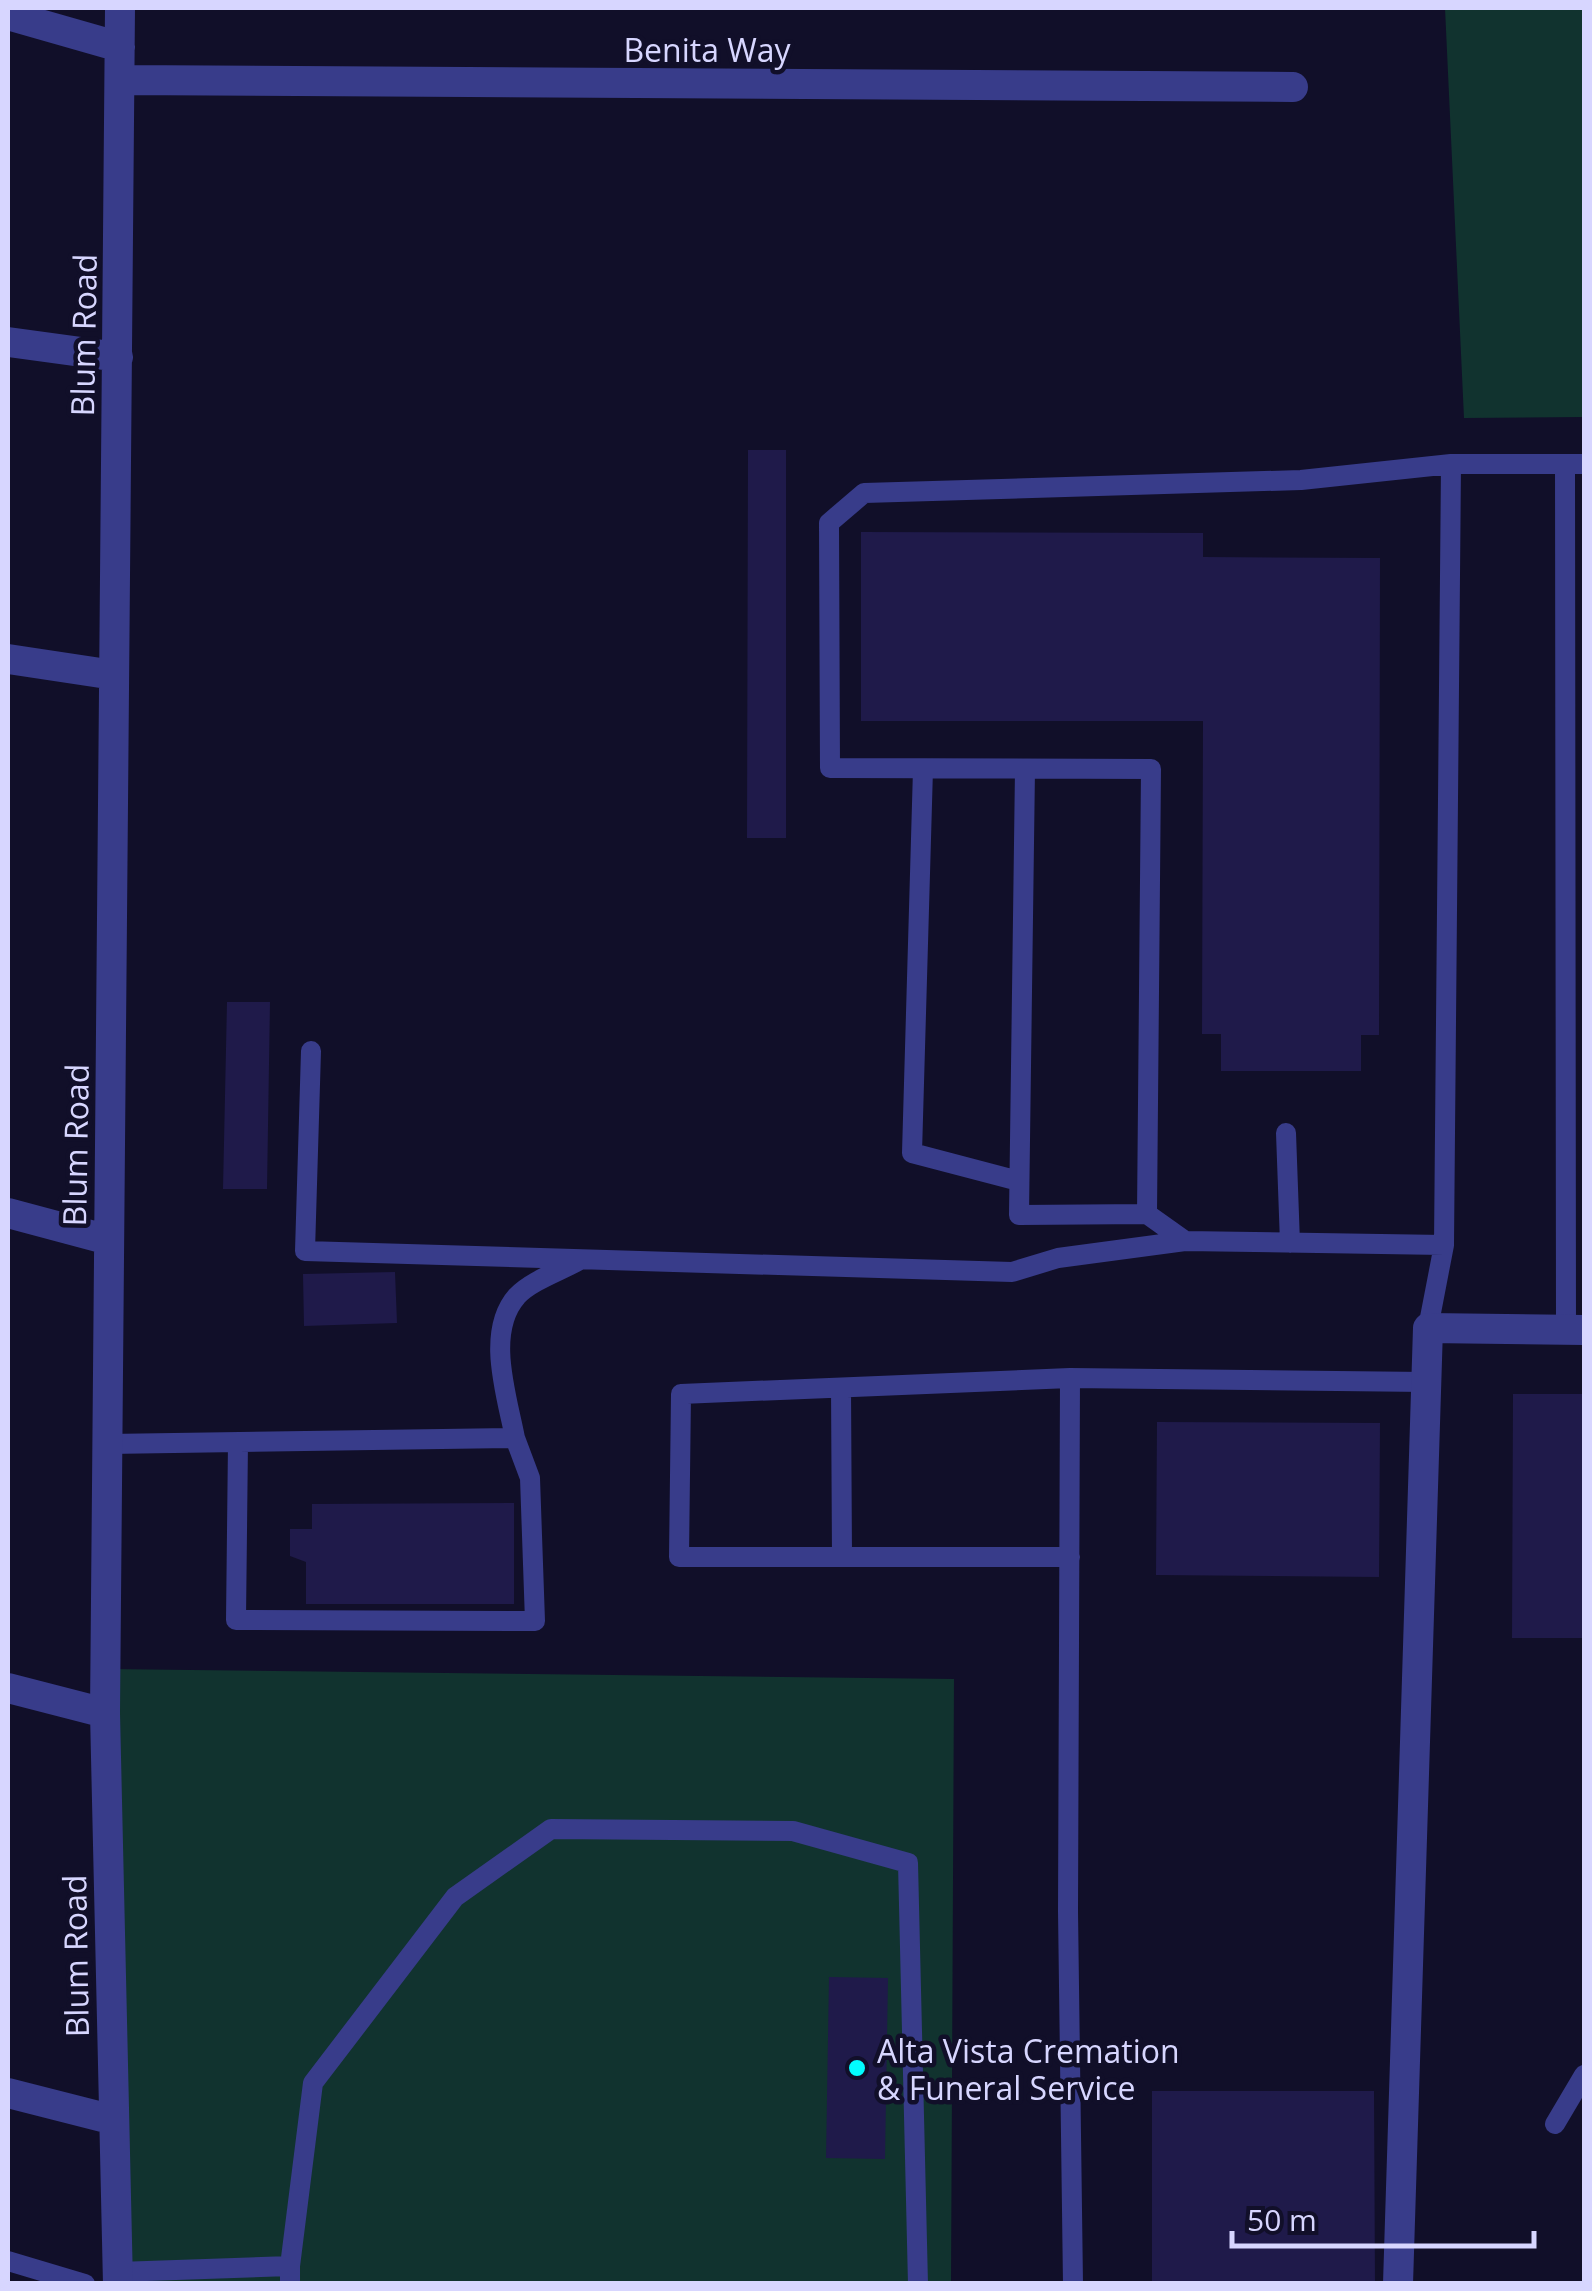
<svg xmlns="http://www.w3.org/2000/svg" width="1592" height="2291" font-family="'Open Sans',sans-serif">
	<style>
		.green { fill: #11332f }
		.building { fill: #1f1a4a }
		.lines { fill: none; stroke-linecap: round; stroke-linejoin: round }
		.lane { stroke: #383c8a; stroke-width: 20 }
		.street { stroke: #383c8a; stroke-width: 30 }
		.poi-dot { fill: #02fcff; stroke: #110f29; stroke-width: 4 }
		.labels { text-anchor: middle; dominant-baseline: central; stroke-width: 9; stroke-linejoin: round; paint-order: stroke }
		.street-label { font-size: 32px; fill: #d7d6ff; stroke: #110f29 }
		.poi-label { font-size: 32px; fill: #d7d6ff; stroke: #110f29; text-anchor: start }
	</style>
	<rect width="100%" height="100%" fill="#110f29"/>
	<path class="green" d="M1445 8H1584V417L1464 418Z
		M105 1669 954 1679 951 2283H118Z"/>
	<path class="building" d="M748 450H786V838H747Z
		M861 532 1203 533V557L1380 558 1379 1035H1361V1071H1221V1034H1202L1203 721H861Z
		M227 1002H270L267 1189H223Z
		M395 1272 397 1323 304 1326 303 1274Z
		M1513 1394H1584V1638H1512Z
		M1157 1422 1380 1423 1379 1577 1156 1575Z
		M514 1503V1604H306V1562L290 1556V1529H312V1504Z
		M829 1977 888 1978 885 2159 826 2158Z
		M1152 2091H1374L1375 2284H1152Z"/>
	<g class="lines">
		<path class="lane" d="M1565 464 1566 1329
			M923 769 912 1153 1019 1181
			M1025 769 1019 1215 1147 1214 1151 769C1044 769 937 769 830 768L829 523 864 493 1301 480 1451 464H1584
			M311 1051 305 1251 1012 1272 1058 1258 1185 1241
			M1286 1133 1290 1243
			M1147 1214 1185 1241 1444 1245 1428 1328
			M1444 1245 1451 464
			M841 1388 842 1557
			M515 1438C507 1396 485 1332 517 1296 531 1281 560 1271 578 1261
			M108 1444 515 1438 530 1478 535 1621 236 1620 238 1442
			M1070 1557H679L681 1394 1070 1378
			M1555 2124 1584 2075
			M8 2261 85 2284
			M290 2266 313 2083 455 1897 551 1829 793 1831 908 1863 918 2284
			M118 2272 290 2266V2284
			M1073 2284 1068 1911 1070 1378 1426 1382"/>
		<path class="street" d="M8 15 120 47
			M121 80 1293 87
			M8 342 118 357
			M8 659 114 675
			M8 1213 109 1240
			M8 1688 105 1713
			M8 2093 114 2120
			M118 2284 105 1713 120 8
			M1398 2284 1428 1328 1584 1330"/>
	</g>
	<circle class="poi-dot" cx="857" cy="2068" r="10"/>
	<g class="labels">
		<g class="street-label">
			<text x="707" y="49">Benita Way</text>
			<text transform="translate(83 335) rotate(-89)">Blum Road</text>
			<text transform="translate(75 1145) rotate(-89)">Blum Road</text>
			<text transform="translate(75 1956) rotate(-91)">Blum Road</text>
		</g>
		<g class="poi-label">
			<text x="877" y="2050">Alta Vista Cremation<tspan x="877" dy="37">&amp; Funeral Service</tspan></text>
		</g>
	</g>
	<rect width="1592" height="2291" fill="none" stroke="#d7d6ff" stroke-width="20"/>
	<path d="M1232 2231v15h302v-15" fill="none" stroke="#d7d6ff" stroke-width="5"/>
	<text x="1247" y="2231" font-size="30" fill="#d7d6ff" stroke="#110f29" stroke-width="8" paint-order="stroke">50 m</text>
</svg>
